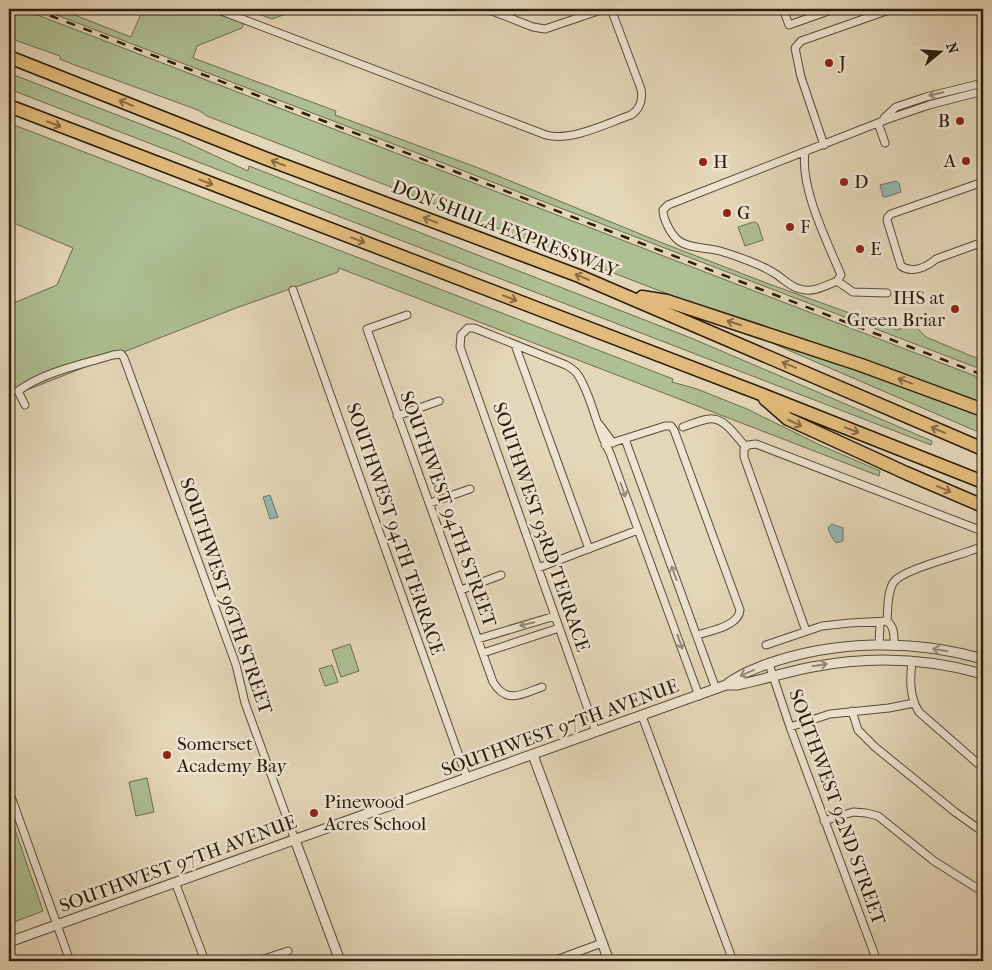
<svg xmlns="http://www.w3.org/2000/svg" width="992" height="970" font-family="'IM FELL French Canon',serif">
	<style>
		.green { fill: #aebf93; stroke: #6c6e50 }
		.water { fill: #95b9b1; stroke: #6b7a6f }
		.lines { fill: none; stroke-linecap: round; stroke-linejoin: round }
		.minor-casing { stroke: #594a37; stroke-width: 9 }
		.tertiary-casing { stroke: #594a37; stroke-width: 11 }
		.motorway-casing { stroke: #2b1c0c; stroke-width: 15 }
		.minor { stroke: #ede4d1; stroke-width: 7 }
		.tertiary { stroke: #ede4d1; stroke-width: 9 }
		.motorway { stroke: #e2bb7c; stroke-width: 12 }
		.rail { stroke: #2b1c0c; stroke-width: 2.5; stroke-dasharray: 9 9; stroke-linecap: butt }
		.oneway { stroke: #968a78 }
		.oneway2 { stroke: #866c44 }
		.poi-dot { fill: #8f2418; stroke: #ede4d1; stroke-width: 2 }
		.labels { text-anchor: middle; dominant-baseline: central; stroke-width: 5; stroke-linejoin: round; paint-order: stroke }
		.poi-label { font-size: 19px; fill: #2b1c0c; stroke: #ede4d1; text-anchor: start }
		.street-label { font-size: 19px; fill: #2b1c0c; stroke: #ede4d1 }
	</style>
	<rect width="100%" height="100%" fill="#e4d6b8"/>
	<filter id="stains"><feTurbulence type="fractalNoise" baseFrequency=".004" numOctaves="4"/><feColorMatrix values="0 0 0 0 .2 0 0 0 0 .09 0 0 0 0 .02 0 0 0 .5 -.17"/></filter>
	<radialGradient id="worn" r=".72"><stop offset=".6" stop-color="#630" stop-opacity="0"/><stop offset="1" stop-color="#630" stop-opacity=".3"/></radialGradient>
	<path class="green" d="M9 9H22L983 379V406L717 313 207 116 198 110 72 64 60 59V56L9 38Z
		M41 9H59L131 37 143 9H203L244 23 242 28 197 46 193 58 336 111 335 115 476 167 660 242 769 284 897 330 913 324 926 337 981 360 983 355V370Z
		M245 9H300L272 19Z
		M9 73 179 139 248 171 249 166 691 338 932 441 931 445 9 89Z
		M9 123 673 379 672 382 697 389 747 409 820 445 880 471 879 476 339 268 338 272 330 275 236 308 9 397V305L57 285 73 248 9 221Z
		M754 222 758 224 763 240 745 246 738 227Z
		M762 336 983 415V434L788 350 761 338Z
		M350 644 359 671 341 677 332 650Z
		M332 665 338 682 325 686 319 669Z
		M147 778 154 812 136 816 129 782Z
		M9 812 43 911 9 924Z"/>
	<path class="water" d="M896 181 899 183 901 192 886 197H883L880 185Z
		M270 495 278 517 270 519 263 497Z
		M832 524 843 528V541L836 543C833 539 829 533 828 528Z"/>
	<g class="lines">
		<g class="minor-casing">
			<path id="minor" d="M216 9 546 135C571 142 607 123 631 115 640 109 643 99 641 89L611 9
				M487 9 533 27 545 29 604 9
				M724 9 725 10
				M783 9 789 25 834 9
				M884 118 896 107 926 97 983 83
				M878 123 885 143
				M824 145 801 77 795 48 801 41 892 9
				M805 152C800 188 827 241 841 275L837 281C825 286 813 293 800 289 790 287 783 278 774 273 762 265 734 255 720 251 707 247 690 249 679 241 671 235 663 219 663 210L668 205 888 119 929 105 983 91
				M983 182 891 214 888 217 887 220 901 266C912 274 927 267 936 259L983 242
				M837 281 853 292 887 293
				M293 290 467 778
				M407 315 367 329 493 682C507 705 522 694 542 687
				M515 345 589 549
				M25 405 18 391C43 372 83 364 113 355L121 354 124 358 224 632 236 665 245 703 295 840
				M397 416 439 401
				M599 424 613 443
				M683 427C691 424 701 420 709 419 725 417 736 437 746 447
				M625 439 716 689
				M605 445 665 426H671L674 430 740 610C739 626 710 631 697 635
				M430 503 470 489
				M538 568 638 530
				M461 590 501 575
				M806 631 744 457V449L748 445 756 444 977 529 983 533
				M478 639 555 616
				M766 645 822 626 850 623 887 621
				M879 645 880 622
				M894 645C894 637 895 627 887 621 888 609 887 594 893 583 903 568 965 555 983 546
				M483 653 559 628
				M912 661C910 679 909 696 919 712L983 768
				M769 664 790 727 877 961
				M852 711 858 730 875 747 955 812 983 832
				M642 716 733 961
				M790 727 830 714 889 708 914 703
				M596 732 460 347 461 335 468 328H474L566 365C571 368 576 371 578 375 593 398 596 429 610 453L699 696
				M9 791 70 961
				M824 821 853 812 866 813 878 816 934 861 983 892
				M175 882 205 961
				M258 961 288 951
				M553 961 602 943"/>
		</g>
		<g class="tertiary-casing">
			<path id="tertiary" d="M726 685C738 675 752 670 767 664 835 640 914 639 983 659
				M533 755 609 961
				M295 840 340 961
				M9 942 726 685H737C762 680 786 672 812 667 869 656 927 658 983 674"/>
		</g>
		<g class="motorway-casing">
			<path id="motorway" d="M9 57 267 159 579 276 983 449
				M9 106 758 393 983 482
				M642 297 667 301 861 365 983 410
				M765 399 788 419 906 473 983 506"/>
		</g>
		<use href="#minor" class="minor"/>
		<use href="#tertiary" class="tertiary"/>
		<use href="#motorway" class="motorway"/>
		<path class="rail" d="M33 9 983 375"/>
	</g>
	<defs><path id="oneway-shaft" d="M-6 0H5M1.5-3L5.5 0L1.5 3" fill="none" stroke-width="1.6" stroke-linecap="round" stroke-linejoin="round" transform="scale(1.25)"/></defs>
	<g class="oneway">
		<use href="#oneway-shaft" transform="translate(936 94) rotate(166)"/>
		<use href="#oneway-shaft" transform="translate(623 490) rotate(70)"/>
		<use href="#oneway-shaft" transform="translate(674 573) rotate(-110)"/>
		<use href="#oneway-shaft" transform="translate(527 624) rotate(166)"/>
		<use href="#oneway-shaft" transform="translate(680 642) rotate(70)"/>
		<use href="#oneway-shaft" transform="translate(940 650) rotate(-171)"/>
		<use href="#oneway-shaft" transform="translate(820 665) rotate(-10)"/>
		<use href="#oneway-shaft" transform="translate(747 673) rotate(156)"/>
	</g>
	<g class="oneway2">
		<use href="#oneway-shaft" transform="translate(126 103) rotate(-158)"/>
		<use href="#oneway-shaft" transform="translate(54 124) rotate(21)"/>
		<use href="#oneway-shaft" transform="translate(278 163) rotate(-159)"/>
		<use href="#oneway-shaft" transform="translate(206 182) rotate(21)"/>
		<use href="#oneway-shaft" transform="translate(430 220) rotate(-159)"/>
		<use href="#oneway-shaft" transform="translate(358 240) rotate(21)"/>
		<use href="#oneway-shaft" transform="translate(582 277) rotate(-158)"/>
		<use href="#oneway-shaft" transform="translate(510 298) rotate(21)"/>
		<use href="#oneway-shaft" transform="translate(734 323) rotate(-162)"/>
		<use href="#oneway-shaft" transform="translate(789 365) rotate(-157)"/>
		<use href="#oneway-shaft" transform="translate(905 381) rotate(-160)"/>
		<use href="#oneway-shaft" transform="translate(795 423) rotate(25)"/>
		<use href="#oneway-shaft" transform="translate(852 430) rotate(21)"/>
		<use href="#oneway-shaft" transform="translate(938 430) rotate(-157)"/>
		<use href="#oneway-shaft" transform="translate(944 489) rotate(23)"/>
	</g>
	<g class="poi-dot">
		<circle cx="829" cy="63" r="5"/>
		<circle cx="960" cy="121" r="5"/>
		<circle cx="966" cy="161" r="5"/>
		<circle cx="703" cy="162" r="5"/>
		<circle cx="844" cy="182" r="5"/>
		<circle cx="727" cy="213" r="5"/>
		<circle cx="790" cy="227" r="5"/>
		<circle cx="860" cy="249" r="5"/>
		<circle cx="955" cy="309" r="5"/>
		<circle cx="167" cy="755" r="5"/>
		<circle cx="314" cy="813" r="5"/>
	</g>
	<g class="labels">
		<g class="poi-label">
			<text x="839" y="63">J</text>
			<text x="950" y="121" text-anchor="end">B</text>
			<text x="956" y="161" text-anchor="end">A</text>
			<text x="713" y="162">H</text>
			<text x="854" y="182">D</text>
			<text x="737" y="213">G</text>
			<text x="800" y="227">F</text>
			<text x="870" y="249">E</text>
			<text x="945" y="298" text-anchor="end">IHS at<tspan x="945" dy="22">Green Briar</tspan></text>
			<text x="177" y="744">Somerset<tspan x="177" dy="22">Academy Bay</tspan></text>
			<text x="324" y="802">Pinewood<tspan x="324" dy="22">Acres School</tspan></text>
		</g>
		<g class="street-label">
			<text transform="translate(505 229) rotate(21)">DON SHULA EXPRESSWAY</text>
			<text transform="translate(448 509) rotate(70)">SOUTHWEST 94TH STREET</text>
			<text transform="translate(541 527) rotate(71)">SOUTHWEST 93RD TERRACE</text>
			<text transform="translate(395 529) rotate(71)">SOUTHWEST 94TH TERRACE</text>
			<text transform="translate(226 596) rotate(71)">SOUTHWEST 96TH STREET</text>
			<text transform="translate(560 728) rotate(-20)">SOUTHWEST 97TH AVENUE</text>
			<text transform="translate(837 807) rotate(70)">SOUTHWEST 92ND STREET</text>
			<text transform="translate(178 864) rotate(-20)">SOUTHWEST 97TH AVENUE</text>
		</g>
	</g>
	<rect width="992" height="970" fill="none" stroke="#e4d6b8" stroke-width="30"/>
	<rect x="10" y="10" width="972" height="950" fill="none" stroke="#2b1c0c" stroke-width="2.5"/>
	<rect x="15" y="15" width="962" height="940" fill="none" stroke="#2b1c0c"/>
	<g transform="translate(940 52) rotate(72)" stroke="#ede4d1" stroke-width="4" paint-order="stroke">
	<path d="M0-4L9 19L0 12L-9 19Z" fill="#2b1c0c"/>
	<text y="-8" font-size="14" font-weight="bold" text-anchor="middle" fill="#2b1c0c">N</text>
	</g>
	<rect width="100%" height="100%" filter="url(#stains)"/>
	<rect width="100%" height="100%" fill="url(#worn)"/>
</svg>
